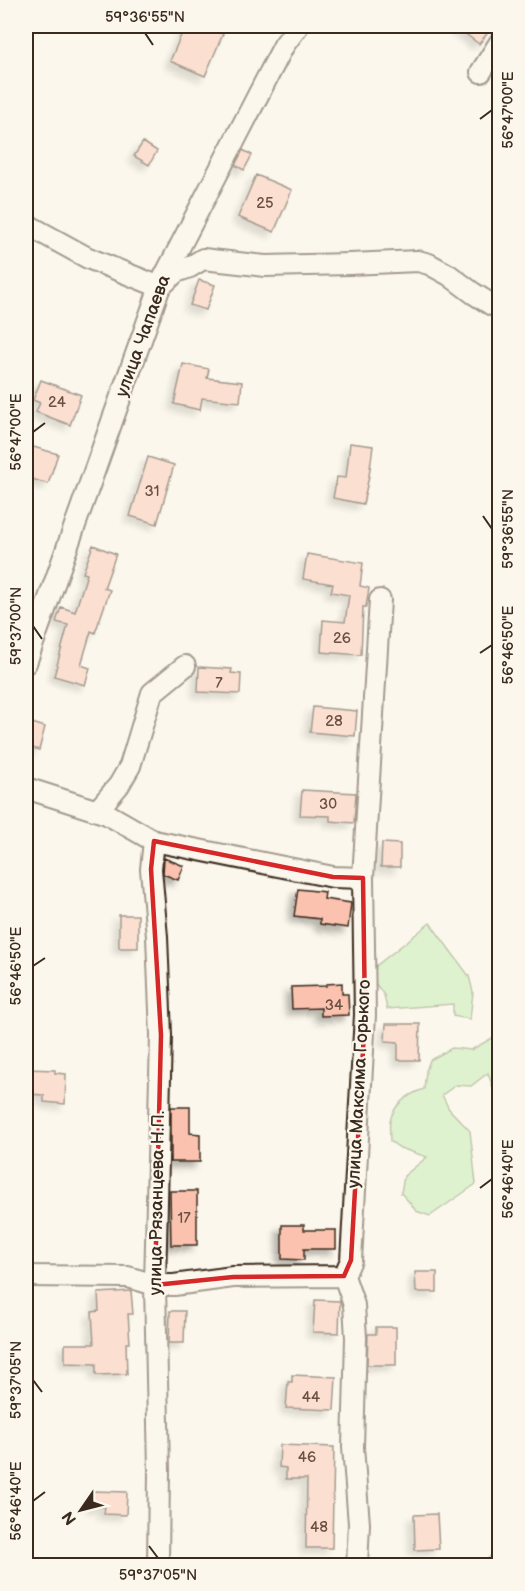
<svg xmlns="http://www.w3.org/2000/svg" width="525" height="1591" font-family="'Balsamiq Sans',sans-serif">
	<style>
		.green { fill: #bdecaa; stroke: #7c8b64; stroke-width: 1.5 }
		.building { fill: #fbc3af; stroke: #3b2a1e; stroke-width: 1.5; filter: url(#shadow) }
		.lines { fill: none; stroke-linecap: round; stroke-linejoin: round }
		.minor-casing { stroke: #3b2a1e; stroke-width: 24 }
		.minor { stroke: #fbf7ec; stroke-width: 20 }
		.marked { fill: none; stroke: #d62828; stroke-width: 4.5; stroke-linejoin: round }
		.ticks { fill: none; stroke: #3b2a1e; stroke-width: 2 }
		.labels { text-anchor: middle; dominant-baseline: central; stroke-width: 4.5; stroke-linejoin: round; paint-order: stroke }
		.number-label { font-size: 15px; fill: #6b5042 }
		.street-label { font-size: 18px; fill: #3b2a1e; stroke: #fbf7ec }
		.neatline { fill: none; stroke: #3b2a1e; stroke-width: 2 }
		.ticks-label { font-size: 15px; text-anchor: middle; fill: #3b2a1e }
	</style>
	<defs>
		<filter id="shadow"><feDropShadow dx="-5.5" dy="5.5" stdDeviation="3" flood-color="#0004"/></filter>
	</defs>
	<rect width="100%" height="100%" fill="#fbf7ec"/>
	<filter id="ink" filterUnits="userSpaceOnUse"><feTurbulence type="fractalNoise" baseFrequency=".0167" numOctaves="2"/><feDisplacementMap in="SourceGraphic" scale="12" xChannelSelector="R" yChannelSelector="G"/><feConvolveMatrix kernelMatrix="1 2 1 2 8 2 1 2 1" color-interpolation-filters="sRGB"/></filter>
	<g filter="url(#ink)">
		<path class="green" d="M430 923 469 976 473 992 470 1019 453 1016V1004L387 1009 384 995 373 980 376 966Z
			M494 1037 499 1045V1095L494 1091 488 1073 471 1086 456 1085 442 1095 449 1109 470 1131 476 1184 430 1216 416 1211 410 1203 401 1193 404 1176 427 1157 400 1148 390 1141C390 1135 389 1127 390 1121 394 1104 409 1094 424 1089L426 1071 430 1060 452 1048 471 1050Z
			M499 1549V1565H482L494 1552Z"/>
		<path class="building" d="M185 26H203L223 34 205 76 170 61Z
			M455 26H493L479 44Z
			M143 142 157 151 149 165 134 156Z
			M243 150 252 155 244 170 235 165Z
			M256 175 292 190 274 232 238 217Z
			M199 280 215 285 206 310 190 305Z
			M183 364 209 369 207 378 242 382 240 402 202 398 200 410 174 404Z
			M41 380 81 395 70 425 36 412 40 403 33 400Z
			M350 443 373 446 369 476 363 504 333 498 337 477 346 478Z
			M30 446 58 454 48 484 26 477V451L28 452Z
			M148 457 174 465 157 524 130 516Z
			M93 545 116 554 104 588 110 590 95 633 91 631 81 665 90 668 85 685 54 676 68 625 56 622 61 607 75 612 87 574 83 573Z
			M307 554 363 563 360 586 369 588 366 607H363L361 655 321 652 323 620 345 622 349 595 331 592 333 584 303 579Z
			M199 667 232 669 231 673 241 674 240 694 198 692Z
			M313 707 357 711 355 736 310 732Z
			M26 721 45 727 39 750 26 746Z
			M302 790 356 793 354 823 330 821V816L300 815Z
			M382 843 400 844V867H381Z
			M164 858 184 866 178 880 163 874Z
			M298 889 325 892 324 899 351 903 348 928 320 924V919L294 916Z
			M119 915H138V948H119Z
			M342 983V994H348L349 1015 321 1016V1008L292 1009 291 987 326 986V984Z
			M386 1024H420L419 1060H398V1042L385 1041Z
			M26 1069 55 1070V1073L66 1074 65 1104 44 1102V1095L26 1094Z
			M171 1107H190V1133L200 1134V1162H171Z
			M170 1191H197V1245H171Z
			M282 1225H304V1230H336V1249H304V1260L282 1259Z
			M415 1272H437V1292H416Z
			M131 1291 133 1314H128L130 1343H126L127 1374 96 1375V1364L65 1363V1344H94L92 1312 99 1311 98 1293Z
			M315 1300 340 1301 339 1333 313 1332Z
			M170 1311H185L184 1343H169Z
			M376 1327H396V1365H367L368 1334H376Z
			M292 1375 336 1377 334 1410 286 1408 288 1382H292Z
			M280 1445 334 1447 332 1548H306L307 1479H286V1468L279 1467Z
			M93 1491 127 1492 126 1515 104 1514 105 1507 92 1506Z
			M437 1514 439 1549 415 1550 414 1515Z"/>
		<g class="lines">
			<g class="minor-casing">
				<path id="minor" d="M481 72 500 42
					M26 224 88 258 160 287 176 272 190 267 203 259 265 266 350 264 418 261 429 264 449 275 473 293 492 305 500 308
					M26 663 162 281 284 45 298 26
					M26 788 107 814 154 841 333 877 363 878
					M97 811 119 785 130 766 152 693 185 666
					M154 841 151 869 157 937 161 1035 155 1285 159 1470 158 1566
					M26 1276 128 1277 155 1285H174L233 1277 344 1276
					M357 1566 359 1524 353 1447 356 1338 354 1305 344 1276 351 1260 365 1015 363 878 380 600"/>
			</g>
			<use href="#minor" class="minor"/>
		</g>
	</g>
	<path d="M0 0H525V1591H0ZM154 841 333 877 363 878 365 1015 351 1260 344 1276 233 1277 155 1285 161 1035 151 869Z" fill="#fbf7ec" fill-opacity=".55" fill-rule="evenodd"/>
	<path class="marked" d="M154 841 333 877 363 878 365 1015 351 1260 344 1276 233 1277 155 1285 161 1035 151 869Z"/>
	<path class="ticks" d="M145 33 153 45M480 119 492 110M33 432 45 423M483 516 492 529M33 626 42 639M480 653 492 645M33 966 45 958M480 1188 492 1179M33 1380 42 1392M33 1501 45 1492M149 1546 158 1558"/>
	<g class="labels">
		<g class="number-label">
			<text x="265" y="203">25</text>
			<text x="57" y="402">24</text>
			<text x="152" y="491">31</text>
			<text x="342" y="638">26</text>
			<text x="219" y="683">7</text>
			<text x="334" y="721">28</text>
			<text x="328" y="804">30</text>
			<text x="334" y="1005">34</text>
			<text x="184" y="1218">17</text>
			<text x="311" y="1397">44</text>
			<text x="307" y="1457">46</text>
			<text x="319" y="1527">48</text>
		</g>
		<g class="street-label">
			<text transform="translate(143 336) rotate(-70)">улица Чапаева</text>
			<text transform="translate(359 1084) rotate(-87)">улица Максима Горького</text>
			<text transform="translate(157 1203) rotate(-89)">улица Рязанцева Н.П.</text>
		</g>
	</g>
	<rect width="525" height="1591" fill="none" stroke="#fbf7ec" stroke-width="66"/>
	<g transform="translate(81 1510) rotate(235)" stroke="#fbf7ec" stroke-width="4.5" paint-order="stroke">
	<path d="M0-4.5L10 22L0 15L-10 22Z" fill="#3b2a1e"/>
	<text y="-9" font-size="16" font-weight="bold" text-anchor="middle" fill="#3b2a1e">N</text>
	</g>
	<rect x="33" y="33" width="459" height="1525" class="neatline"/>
	<g class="ticks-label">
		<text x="145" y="22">59°36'55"N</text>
		<text transform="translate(508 110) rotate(-90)" y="5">56°47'00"E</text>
		<text transform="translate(16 432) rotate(-90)" y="5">56°47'00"E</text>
		<text transform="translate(508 529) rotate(-90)" y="5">59°36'55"N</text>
		<text transform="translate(16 626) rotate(-90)" y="5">59°37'00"N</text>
		<text transform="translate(508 645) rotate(-90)" y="5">56°46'50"E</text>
		<text transform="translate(16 966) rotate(-90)" y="5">56°46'50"E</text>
		<text transform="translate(508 1179) rotate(-90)" y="5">56°46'40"E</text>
		<text transform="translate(16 1380) rotate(-90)" y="5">59°37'05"N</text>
		<text transform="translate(16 1501) rotate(-90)" y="5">56°46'40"E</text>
		<text x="158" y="1580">59°37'05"N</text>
	</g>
</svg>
